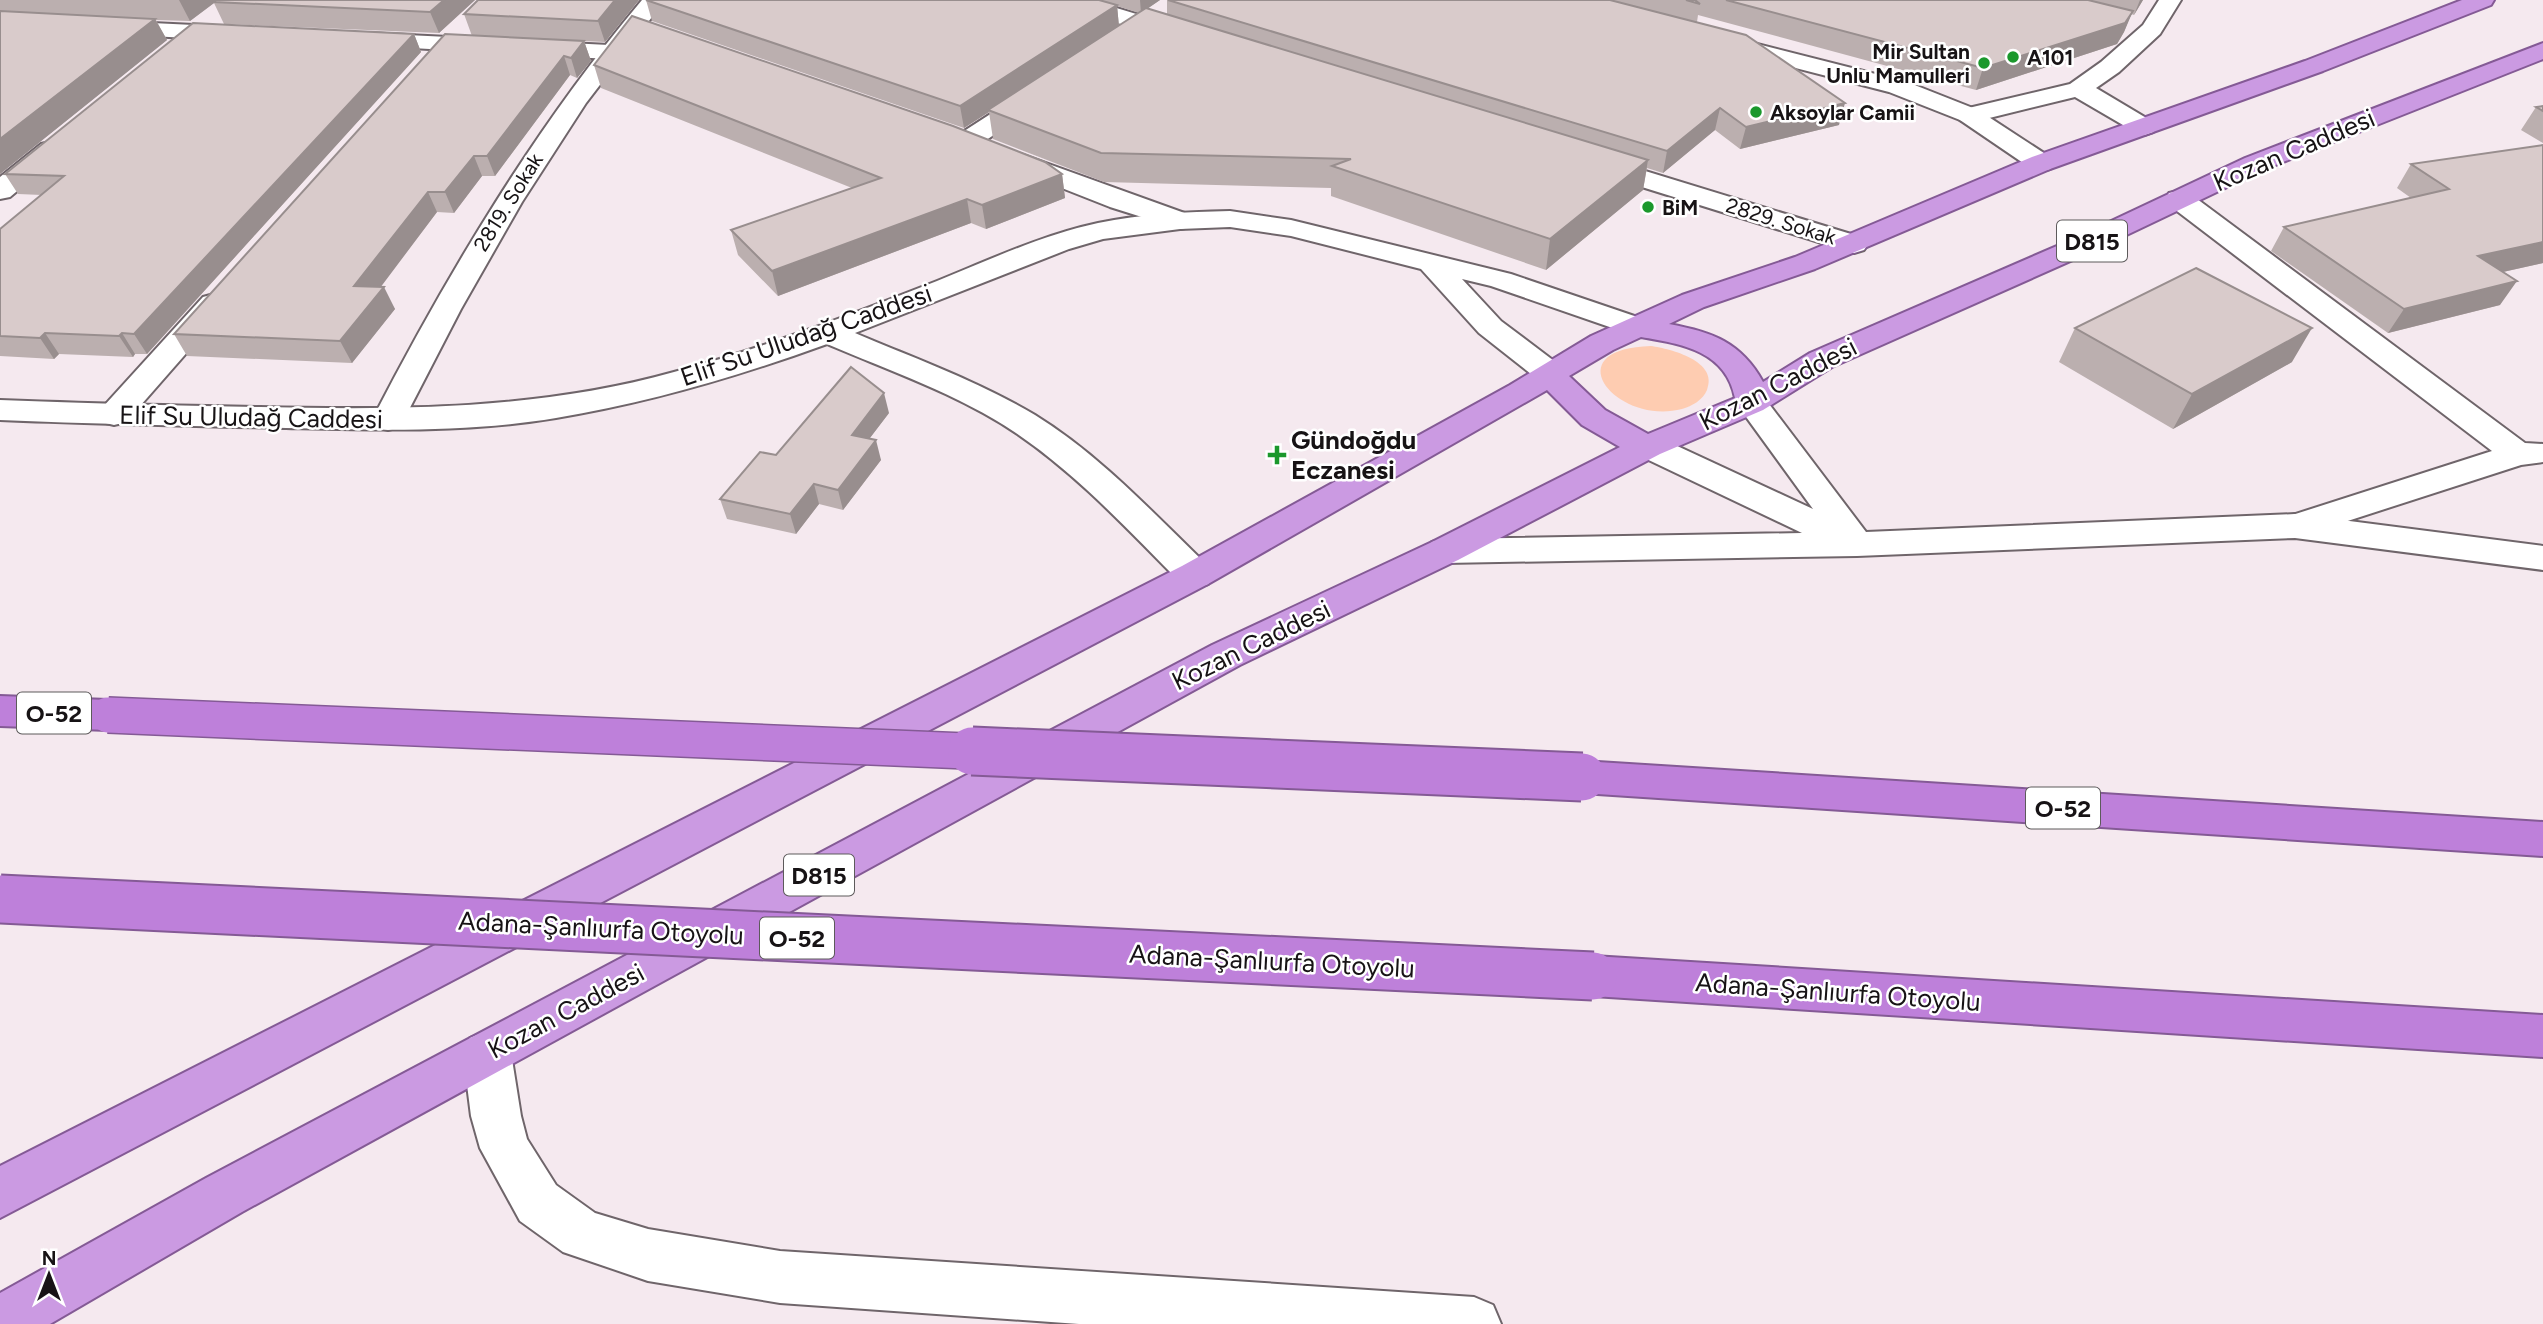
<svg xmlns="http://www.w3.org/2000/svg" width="2543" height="1324" font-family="Figtree,sans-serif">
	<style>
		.green { fill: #feccb1 }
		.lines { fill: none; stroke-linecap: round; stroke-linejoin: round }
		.minor-casing { stroke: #6f656a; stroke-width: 4 }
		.tertiary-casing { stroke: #6f656a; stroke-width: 4 }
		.secondary-casing { stroke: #6f656a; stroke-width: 4 }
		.trunk-casing { stroke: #845a95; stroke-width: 4 }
		.motorway-casing { stroke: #845a95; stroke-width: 4 }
		.minor { fill: #fff; fill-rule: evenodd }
		.tertiary { fill: #fff; fill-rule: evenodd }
		.secondary { fill: #fff; fill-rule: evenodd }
		.trunk { fill: #cb9ae2; fill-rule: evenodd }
		.motorway { fill: #be80da; fill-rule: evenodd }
		.motorway-bridge-far1-casing { stroke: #845a95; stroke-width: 38; stroke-linecap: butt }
		.motorway-bridge-casing { stroke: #845a95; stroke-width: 51; stroke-linecap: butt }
		.motorway-bridge-far1 { stroke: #be80da; stroke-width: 35 }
		.motorway-bridge { stroke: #be80da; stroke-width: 47 }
		.wall { fill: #bbafaf; fill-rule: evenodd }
		.shaded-wall { fill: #988e8e }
		.building { fill: #d9cbcb; stroke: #988e8e; stroke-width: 2 }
		.poi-dot { fill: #1b982c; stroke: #fff; stroke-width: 2.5 }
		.labels { text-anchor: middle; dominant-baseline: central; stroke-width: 5; stroke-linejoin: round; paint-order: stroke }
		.far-poi-label { font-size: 21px; font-weight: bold; fill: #171315; stroke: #fff; text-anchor: start }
		.far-street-label { font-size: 21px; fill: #171315; stroke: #fff }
		.shield { fill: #fff; stroke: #5d5a5b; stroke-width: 2 }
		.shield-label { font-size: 24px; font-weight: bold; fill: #171315 }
		.street-label { font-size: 26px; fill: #171315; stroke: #fff }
		.poi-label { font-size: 26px; font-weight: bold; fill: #171315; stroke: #fff; text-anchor: start }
	</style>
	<rect width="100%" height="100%" fill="#f5e9ef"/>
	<path class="green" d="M1651 346C1671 349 1719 361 1707 390 1703 400 1692 406 1682 409 1617 426 1553 349 1651 346Z"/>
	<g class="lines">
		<g class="minor-casing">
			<path id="minor" d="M1055 0H1090L1186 29 1190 34 1186 39H1170L1058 5Z
				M2159 0H2181L2160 34 2119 72 2096 88 2153 122 2157 127 2153 132 2144 135 2135 132 2075 97 1969 123 1960 120 1956 115 1960 110 2070 84 2101 62 2143 25Z
				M110 21 236 27 244 29 248 34 244 39 236 41 102 33 98 28 102 23Z
				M366 33 609 45 618 47 621 52 618 57 609 59 358 45 354 40 358 35Z
				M1035 88 1044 91 1048 96 1044 101 976 147 967 149 958 147 954 141 958 135 1026 91Z
				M50 142 59 144 63 150 59 156 10 197 0 199V177L41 144Z
				M1015 152 1190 215 1194 221 1190 227 1180 229 1110 207 1006 166 1002 160 1006 154Z
				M1593 155 1864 238 1868 244 1864 250 1854 253 1844 250 1584 169 1580 163 1584 157Z
				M2179 191 2189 193 2525 443 2543 444V462L2521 465 2295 538 2283 534 2277 526 2283 518 2492 451 2169 205 2165 199 2169 193Z
				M214 294 225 297 229 303 225 309 126 422 114 425 102 422 98 415 102 408 203 297Z
				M487 1031 504 1038 511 1053 521 1116 527 1139 556 1185 595 1213 648 1229 780 1251 1474 1297 1493 1305 1501 1324H1079L780 1303 648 1281 563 1252 520 1221 480 1148 471 1116 463 1053 470 1038Z"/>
		</g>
		<g class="tertiary-casing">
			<path id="tertiary" d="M642 0H665L586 103 522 202 461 309 400 427 388 430 376 427 372 420C449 271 534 129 642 0Z
				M1726 36 1907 82 1978 110 2050 157 2054 163 2050 169 2041 171 2032 169 1960 120 1889 92 1718 48 1714 43 1718 38Z"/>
		</g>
		<g class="secondary-casing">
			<path id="secondary" d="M1230 211 1291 220 1511 274 1649 321 1653 327 1649 333 1638 336 1627 333 1491 286 1462 279 1501 321 1562 367 1567 374 1562 381 1551 384 1540 381 1479 333 1421 269 1291 236 1230 227 1180 229 1103 239 1069 249 855 333C916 359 978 381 1035 415 1100 455 1153 513 1208 566L1213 575 1208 584 1195 588 1182 584C1129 531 1078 475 1016 433 958 394 890 371 827 344 739 376 648 403 556 418 467 433 376 430 286 428 191 426 95 424 0 420V400C86 403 173 406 260 407 400 410 538 410 674 372 764 348 850 315 937 281 989 260 1042 235 1098 223 1141 214 1186 212 1230 211Z
				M1752 393 1763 396 1866 532 2295 514 2543 546V570L2295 538 1857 556 1445 563 1432 560 1427 551 1432 542 1445 539 1802 533 1636 454 1631 446 1636 438 1648 435 1660 438 1813 509 1736 403 1741 396Z"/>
		</g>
		<g class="trunk-casing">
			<path id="trunk" d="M2462 0H2494L2491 5 2323 71 2050 169 1815 269 1704 307 1669 324C1712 332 1741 342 1763 382L1810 353 2073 239 2245 158 2543 43V59L2263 170 2093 251 1832 367 1763 410 1660 454 1458 560 1240 665 242 1212 50 1324H0V1293L206 1178 1212 645 1432 542 1620 447 1582 425 1547 390 1208 584 0 1218V1166L1182 566 1510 385 1591 336 1682 295 1795 257 2032 157 2305 61ZM1641 337C1682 344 1726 351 1735 398L1648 434 1605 410 1569 376 1613 350Z"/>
		</g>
		<g class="motorway-casing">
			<path id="motorway" d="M0 696 108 700 122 704 128 715 122 726 108 730 0 726Z
				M1582 761 2543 822V856L1582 793 1567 788 1561 777 1567 766Z
				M1593 956 2543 1015V1057L1593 996 1577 990 1570 976 1577 962Z"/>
		</g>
		<use href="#minor" class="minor"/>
		<use href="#tertiary" class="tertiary"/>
		<use href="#secondary" class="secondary"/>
		<use href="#trunk" class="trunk"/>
		<use href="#motorway" class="motorway"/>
		<g class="motorway-bridge-far1-casing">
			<path id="motorway-bridge-far1" d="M108 715 1014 753"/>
		</g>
		<g class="motorway-bridge-casing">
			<path id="motorway-bridge" d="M972 751 1582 777
				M0 899 1593 976"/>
		</g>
		<use href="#motorway-bridge-far1" class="motorway-bridge-far1"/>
		<use href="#motorway-bridge" class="motorway-bridge"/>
	</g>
	<path class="wall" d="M0 0H475L439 33 224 24 214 3 190 21 156 20 167 40 0 174Z
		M639 0 605 42 584 41 591 61 577 78 570 75 495 176H482L454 213 437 212 380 287 395 309 352 363 187 356 174 334 472 36 464 14Z
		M646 0H1160L1147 9 1167 15V0H2143L2134 15 2131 14 2124 32 2117 44 1976 90 1698 15 1697 22 1839 125 1740 149 1715 130 1663 173 1647 168 1643 190 1546 270 1331 196V188L1104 182 993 139 989 112 964 128 652 21ZM1117 6 1139 13 1119 26Z
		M414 34 421 52 147 354H135L133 357 59 354 54 359 0 356V229L42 195 18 194 5 174Z
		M594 65 1062 174 1065 198 986 229 971 223 778 296 738 255 731 230 852 188 601 88Z
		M2543 106V143L2521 130 2536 107Z
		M2543 145V263L2503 272 2500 305 2388 333 2271 251 2284 227 2411 198 2397 188 2411 164Z
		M2075 328 2292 362 2173 429 2059 362Z
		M889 413 869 439 881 460 843 510 819 504 796 534 727 519 720 499 776 455Z"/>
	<path class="shaded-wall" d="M179 0H218L190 21Z
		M444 0H475L439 33 430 12Z
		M615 0H639L605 42 598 21Z
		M1140 0H1160L1141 13Z
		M2140 0H2143L2134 15Z
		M1117 5 1119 27 988 110 989 112 964 128 960 106Z
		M2133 11 2124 32 2117 44 1976 90 1983 68Z
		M155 19 167 40 0 174V139Z
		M414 34 421 52 147 354 134 334Z
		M584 41 591 61 577 78 571 58Z
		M564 56 570 75 495 176 487 156Z
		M1845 103 1839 125 1740 149 1746 127Z
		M1720 108 1715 130 1663 173 1667 151Z
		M474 156 482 176 454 213 445 192Z
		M1648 160 1643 190 1546 270 1550 239Z
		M1062 174 1065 198 986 229 982 205Z
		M428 192 437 212 365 308 354 286Z
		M967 199 971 223 778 296 772 271Z
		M2543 242V263L2462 281 2478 256Z
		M2517 281 2500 305 2388 333 2404 309Z
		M384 287 395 309 352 363 340 341Z
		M2312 328 2292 362 2173 429 2192 394Z
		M45 333 59 354 54 359 40 338Z
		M122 333 135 354 133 357 119 336Z
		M884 393 889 413 857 455 852 435Z
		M876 440 881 460 843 510 838 490Z
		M814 484 819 504 796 534 790 514Z"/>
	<path class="building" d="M216 0H444L430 12 214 2Z
		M478 0H615L598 21 464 14Z
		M646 0H1099L1117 5 960 106Z
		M1168 0H1610L1746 35 1845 103 1746 127 1720 108 1667 151Z
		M1686 0H1695L1700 4Z
		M1726 0H2088L2133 11 2125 23 1983 68Z
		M1146 8 1648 160 1550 239 1332 166 1351 159 1101 153 988 110Z
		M0 11 155 19 0 139Z
		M632 16 953 126 1045 162 1062 174 982 205 967 199 772 271 731 230 881 178 594 65Z
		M193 23 414 34 134 334 122 333 119 336 45 333 40 338 0 336V229L64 176 5 174Z
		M445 34 584 41 571 58 564 56 487 156H474L445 192H428L354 286 384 287 340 341 174 334Z
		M2543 106V111L2536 107Z
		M2543 145V242L2478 256 2517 281 2404 309 2284 227 2449 189 2411 164Z
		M2196 268 2312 328 2192 394 2075 328Z
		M851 367 884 393 852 435 876 440 838 490 814 484 790 514 720 499 760 452 776 455Z"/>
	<g class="poi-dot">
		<circle cx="2013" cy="57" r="7"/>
		<circle cx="1984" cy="63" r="7"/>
		<circle cx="1756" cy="112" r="7"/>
		<circle cx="1648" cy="207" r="7"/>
		<path d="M1273.5 444.5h7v7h7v7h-7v7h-7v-7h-7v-7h7z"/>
	</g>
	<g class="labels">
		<g class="far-poi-label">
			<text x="1970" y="51" text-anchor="end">Mir Sultan<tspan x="1970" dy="24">Unlu Mamulleri</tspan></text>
			<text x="2027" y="57">A101</text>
			<text x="1770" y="112">Aksoylar Camii</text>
			<text x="1662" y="207">BiM</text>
		</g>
		<g class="far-street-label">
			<text transform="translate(508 202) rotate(-58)">2819. Sokak</text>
			<text transform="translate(1781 221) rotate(17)">2829. Sokak</text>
		</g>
		<g class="shield">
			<rect x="2057" y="220.5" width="70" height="41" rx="5"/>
			<rect x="17" y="692.5" width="74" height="41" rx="5"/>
			<rect x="2026" y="787.5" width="74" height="41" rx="5"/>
			<rect x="784" y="854.5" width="70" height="41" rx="5"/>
			<rect x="760" y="917.5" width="74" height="41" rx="5"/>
		</g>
		<g class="shield-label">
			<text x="2092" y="241">D815</text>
			<text x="54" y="713">O-52</text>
			<text x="2063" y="808">O-52</text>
			<text x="819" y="875">D815</text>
			<text x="797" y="938">O-52</text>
		</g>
		<g class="street-label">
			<text transform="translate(2294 150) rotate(-23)">Kozan Caddesi</text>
			<text transform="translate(806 335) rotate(-19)">Elif Su Uludağ Caddesi</text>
			<text transform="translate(1778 384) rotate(-27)">Kozan Caddesi</text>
			<text transform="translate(251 417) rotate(1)">Elif Su Uludağ Caddesi</text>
			<text transform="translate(1251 645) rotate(-26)">Kozan Caddesi</text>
			<text transform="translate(601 928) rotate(3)">Adana-Şanlıurfa Otoyolu</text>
			<text transform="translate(1272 961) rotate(3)">Adana-Şanlıurfa Otoyolu</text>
			<text transform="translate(1838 992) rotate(4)">Adana-Şanlıurfa Otoyolu</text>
			<text transform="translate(566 1011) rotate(-28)">Kozan Caddesi</text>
		</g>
		<g class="poi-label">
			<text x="1291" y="440">Gündoğdu<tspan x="1291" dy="30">Eczanesi</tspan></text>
		</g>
	</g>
	<g transform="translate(49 1275)" stroke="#ffffff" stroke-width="5" paint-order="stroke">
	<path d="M0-5L12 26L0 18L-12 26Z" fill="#171315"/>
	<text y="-10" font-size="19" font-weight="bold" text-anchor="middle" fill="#171315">N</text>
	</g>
</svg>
